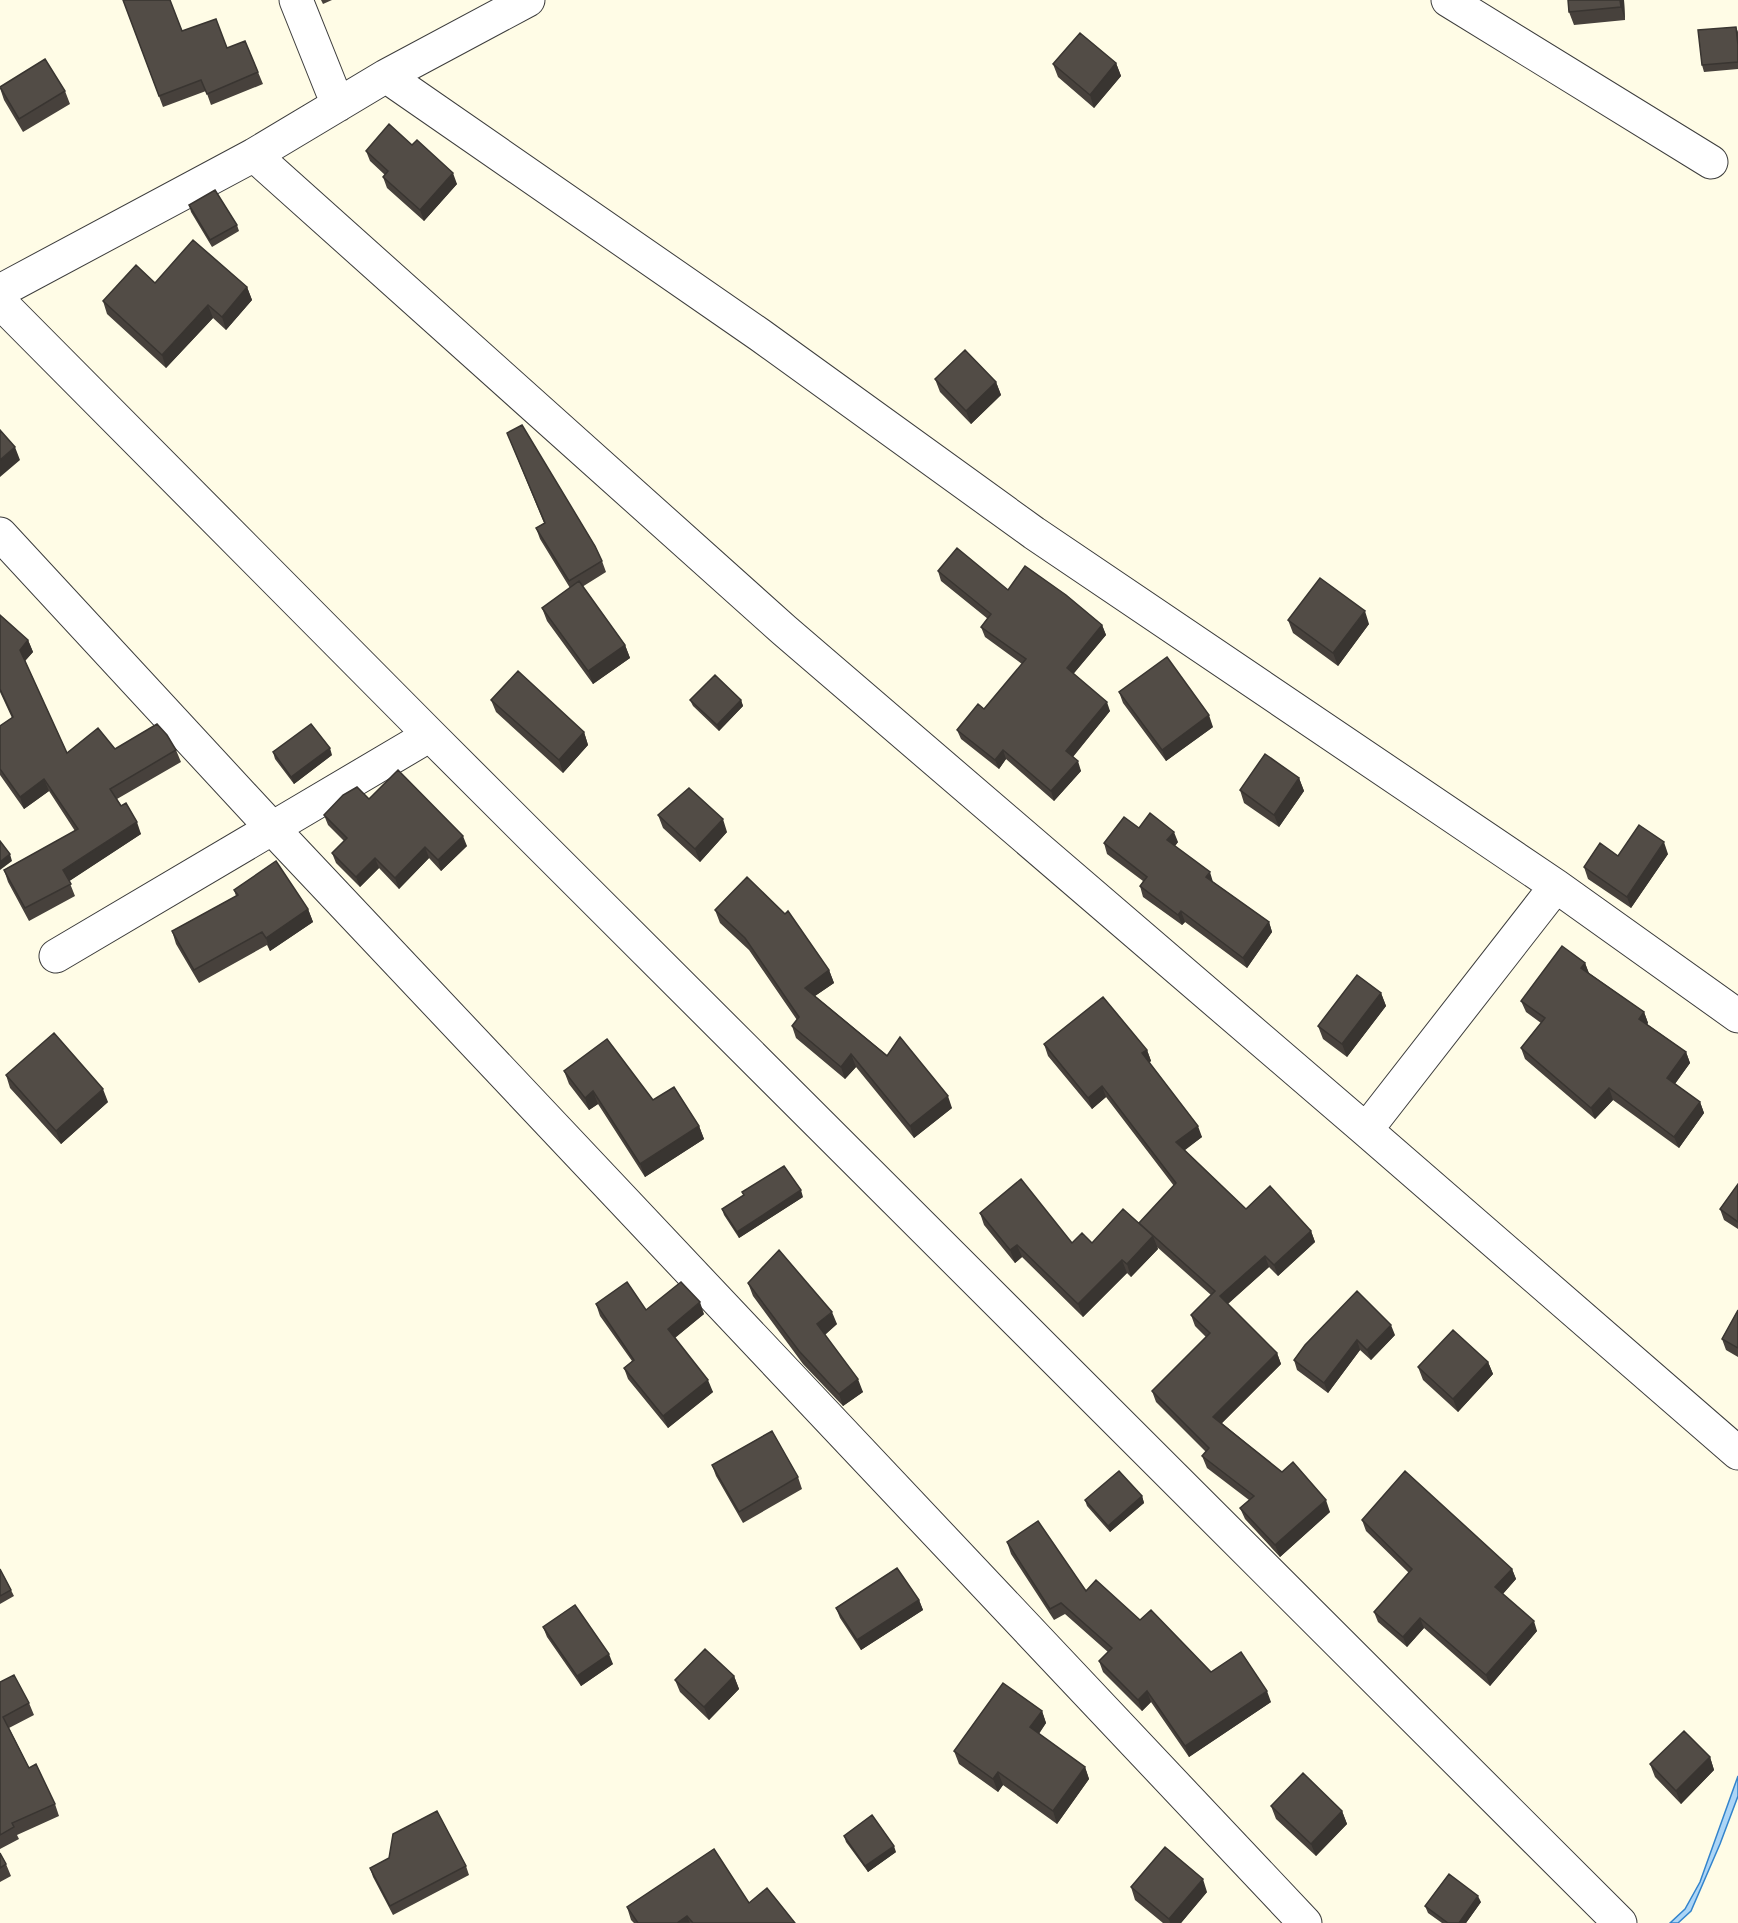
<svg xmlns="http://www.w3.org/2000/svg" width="1738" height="1923" font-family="'Libre Baskerville',serif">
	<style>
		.water { fill: #acd5f6; stroke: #3384cc; stroke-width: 1.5 }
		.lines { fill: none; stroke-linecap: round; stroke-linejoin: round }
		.minor-casing { stroke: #3d3d3d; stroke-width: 35 }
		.minor { stroke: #fff; stroke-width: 33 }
		.wall { fill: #47413c }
		.shaded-wall { fill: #393531 }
		.building { fill: #524c46; stroke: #393531; stroke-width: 1.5 }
	</style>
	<rect width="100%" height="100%" fill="#fffce6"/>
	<path class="water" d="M1738 1776V1796L1720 1844 1691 1911 1678 1923H1670L1685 1909 1700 1882Z"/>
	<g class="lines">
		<g class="minor-casing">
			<path id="minor" d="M296 0 338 105
				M1448 0 1711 162
				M386 76 760 335 1034 533 1556 886 1738 1016
				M254 155 784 630 1366 1130 1738 1453
				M0 291 254 155 386 76 528 0
				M0 302 430 735 1620 1923
				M0 534 272 828 1305 1923
				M56 956 430 735
				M1366 1130 1556 886"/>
		</g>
		<use href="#minor" class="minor"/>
	</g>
	<path class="wall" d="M123 0 182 31 227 48 258 72 263 84 211 105 206 91 163 107Z
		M321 0H332L323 4Z
		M1568 0H1624L1625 20 1574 25 1569 12Z
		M1736 27 1738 32V69L1704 72 1702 65Z
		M1116 63 1121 76 1094 108 1058 77 1053 64Z
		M0 88 65 91 70 104 23 132 4 100Z
		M412 145 457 184 424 221 387 188 383 177 385 175 370 161 366 151Z
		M189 205 237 225 239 231 212 247 191 212Z
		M155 283 247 287 252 300 226 330 213 318 166 368 107 314 103 301Z
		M935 379 996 382 1001 395 971 424 940 392Z
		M507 433 602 561 606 572 582 587 625 645 630 658 593 684 547 621 542 608 570 588 540 539 536 528 544 523Z
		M938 571 1008 590 1102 625 1106 635 1073 674 1110 711 1073 757 1081 771 1054 801 1006 759 999 769 961 739 957 730 984 709 1022 664 985 637 981 627 988 619 941 581Z
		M0 615 28 640 33 652 25 661 67 753 115 749 176 750 181 762 117 799 141 834 69 881 75 896 29 921 8 882 4 870 75 831 49 791 24 809 0 775V726L12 718 0 692Z
		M1288 620 1369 624 1338 666 1293 633Z
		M1119 692 1213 727 1166 761 1123 703Z
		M491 700 584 732 588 745 563 773 496 712Z
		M690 700H741L743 706 719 731 693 706Z
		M273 752 332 755 294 784 275 759Z
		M1299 778 1304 791 1279 827 1244 803 1240 790Z
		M369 799 467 846 441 871 429 858 399 889 379 868 360 887 336 863 332 853 344 841 328 825 324 815Z
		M658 815 727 832 700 862 663 828Z
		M1139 828 1178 842 1175 846 1213 882 1269 922 1272 932 1247 968 1185 922 1182 925 1143 897 1140 886 1143 881 1107 854 1104 843Z
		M1668 854 1631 908 1588 879 1584 867 1618 856Z
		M234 890 308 909 313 922 270 951 267 945 199 983 176 944 172 931 236 896Z
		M715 910 829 970 834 983 815 996 952 1108 914 1138 856 1067 845 1079 796 1038 792 1026 797 1020 749 950 720 923Z
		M1585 963 1589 973 1644 1012 1648 1023 1647 1024 1686 1052 1690 1063 1675 1084 1700 1102 1704 1113 1679 1148 1613 1100 1595 1119 1525 1059 1521 1048 1541 1023 1526 1012 1521 1001Z
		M1381 993 1386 1006 1347 1057 1323 1039 1318 1026Z
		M1044 1044 1147 1050 1151 1061 1149 1062 1202 1137 1184 1150 1246 1209 1311 1231 1315 1242 1278 1276 1269 1267 1228 1304 1277 1353 1281 1364 1222 1423 1330 1512 1280 1557 1245 1519 1240 1508 1249 1500 1207 1468 1202 1456 1206 1452 1156 1402 1152 1391 1206 1337 1195 1326 1191 1315 1211 1295 1157 1247 1158 1249 1131 1277 1127 1273 1083 1317 1022 1257 1015 1263 984 1225 980 1213 1072 1243H1092L1139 1223 1174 1186 1106 1097 1092 1109 1048 1056Z
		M564 1071 653 1100 699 1126 704 1139 645 1177 598 1104 589 1110 569 1084Z
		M6 1075 108 1102 61 1144 10 1088Z
		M1738 1184V1229L1724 1220 1720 1209Z
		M803 1197 739 1238 724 1215 722 1209Z
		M748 1283 837 1324 825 1335 863 1392 843 1406 803 1364 753 1296Z
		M596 1304 646 1310 704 1314 675 1338 713 1392 668 1428 628 1379 624 1368 632 1361 600 1316Z
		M1738 1310V1357L1726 1350 1722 1339Z
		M1395 1335 1371 1360 1360 1350 1328 1393 1297 1370 1294 1360 1305 1345Z
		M1488 1362 1493 1374 1458 1412 1423 1380 1418 1367Z
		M712 1465 798 1477 802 1489 743 1523 716 1476Z
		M1142 1496 1144 1503 1110 1532 1087 1506 1085 1500Z
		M1362 1520 1512 1569 1516 1579 1503 1594 1537 1631 1490 1686 1424 1628 1407 1647 1378 1622 1374 1612 1409 1573 1366 1531Z
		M1007 1542 1086 1591 1140 1620 1211 1672 1271 1702 1189 1757 1151 1702 1142 1711 1103 1672 1099 1661 1108 1652 1065 1614 1054 1620 1011 1554Z
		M0 1569 11 1590 14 1596 0 1604Z
		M919 1600 923 1610 861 1650 840 1618 836 1608Z
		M543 1627 613 1664 581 1686 547 1637Z
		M734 1676 739 1689 709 1720 680 1692 675 1680Z
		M0 1682 29 1703 34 1715 9 1728 29 1768 55 1804 59 1816 17 1835 19 1839 0 1849Z
		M1042 1711 1046 1723 1039 1734 1085 1767 1089 1779 1057 1824 1003 1785 998 1792 959 1764 954 1751Z
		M1710 1757 1714 1770 1681 1804 1655 1777 1650 1764Z
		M1271 1806 1342 1811 1347 1824 1316 1856 1276 1819Z
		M844 1836 896 1852 868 1872 846 1842Z
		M0 1853 6 1864 11 1876 0 1882Z
		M466 1866 469 1875 393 1915 373 1877 370 1868Z
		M1131 1887 1207 1892 1181 1923H1163L1135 1900Z
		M1481 1902 1466 1923H1442L1428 1913 1425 1906Z
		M749 1903 795 1923H634L631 1920 627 1907Z"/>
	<path class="shaded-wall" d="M1620 0H1624L1625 20 1621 7Z
		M1116 63 1121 76 1094 108 1090 95Z
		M453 173 457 184 424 221 420 210Z
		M247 287 252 300 226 330 222 317Z
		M208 305 213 318 166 368 162 355Z
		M996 382 1001 395 971 424 966 411Z
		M15 447 20 460 0 477V460Z
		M1365 611 1369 624 1338 666 1333 653Z
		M1102 625 1106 635 1070 678 1067 668Z
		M28 640 33 652 24 662 20 650Z
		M625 645 630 658 593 684 588 671Z
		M741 700 743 706 719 731 717 725Z
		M1107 702 1110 711 1070 760 1066 751Z
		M1209 715 1213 727 1166 761 1162 750Z
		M584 732 588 745 563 773 559 760Z
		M330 748 332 755 294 784 291 777Z
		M1003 750 1006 759 999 769 995 760Z
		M1078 761 1081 771 1054 801 1051 791Z
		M1299 778 1304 791 1279 827 1274 815Z
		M44 779 49 791 24 809 20 797Z
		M723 819 727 832 700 862 695 849Z
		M137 822 141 834 68 882 63 870Z
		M1174 832 1178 842 1171 851 1167 840Z
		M463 836 467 846 441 871 438 860Z
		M1664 842 1668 854 1631 908 1627 897Z
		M425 847 429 858 399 889 395 878Z
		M10 854 12 861 0 870V862Z
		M375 858 379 868 360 887 356 877Z
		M1210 872 1213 882 1206 877Z
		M308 909 313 922 270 951 266 938Z
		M1181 911 1185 922 1182 925 1178 915Z
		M1269 922 1272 932 1247 968 1243 958Z
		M1585 963 1589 974 1581 968Z
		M829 970 834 983 809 1000 805 988Z
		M1381 993 1386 1006 1347 1057 1342 1044Z
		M1644 1012 1648 1023 1643 1030 1639 1019Z
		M1147 1050 1151 1061 1147 1065 1142 1053Z
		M1686 1052 1690 1063 1671 1089 1667 1078Z
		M851 1054 856 1067 845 1079 841 1067Z
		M1102 1086 1106 1097 1092 1109 1088 1098Z
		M1609 1088 1613 1100 1595 1119 1591 1108Z
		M103 1089 108 1102 61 1144 56 1131Z
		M593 1091 598 1104 589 1110 585 1098Z
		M948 1096 952 1108 914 1138 910 1126Z
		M1700 1102 1704 1113 1679 1148 1674 1137Z
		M699 1126 704 1139 645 1177 640 1164Z
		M1198 1126 1202 1137 1180 1154 1176 1142Z
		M801 1190 803 1197 739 1238 737 1232Z
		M1311 1231 1315 1242 1278 1276 1274 1265Z
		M1153 1236 1158 1249 1131 1277 1127 1264Z
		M1017 1245 1022 1257 1015 1263 1010 1250Z
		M1265 1256 1269 1267 1224 1307 1220 1296Z
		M1122 1260 1127 1273 1083 1317 1078 1304Z
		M700 1302 704 1314 672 1340 668 1329Z
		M832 1312 837 1324 822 1337 817 1324Z
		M1391 1325 1395 1335 1371 1360 1367 1350Z
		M1357 1340 1360 1350 1328 1393 1324 1383Z
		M1277 1353 1281 1364 1217 1428 1213 1417Z
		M1488 1362 1493 1374 1458 1412 1453 1399Z
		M858 1379 863 1392 843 1406 839 1394Z
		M708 1380 713 1392 668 1428 663 1416Z
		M1142 1496 1144 1503 1110 1532 1108 1526Z
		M1326 1500 1330 1512 1280 1557 1275 1545Z
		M1512 1569 1516 1579 1499 1598 1495 1587Z
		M919 1600 923 1610 861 1650 857 1640Z
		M1420 1618 1424 1628 1407 1647 1403 1637Z
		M1534 1621 1537 1631 1490 1686 1486 1675Z
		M609 1654 613 1664 581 1686 577 1676Z
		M734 1676 739 1689 709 1720 704 1707Z
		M1147 1691 1151 1702 1142 1711 1138 1700Z
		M1267 1691 1271 1702 1189 1757 1185 1746Z
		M1042 1711 1046 1723 1034 1740 1030 1727Z
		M1710 1757 1714 1770 1681 1804 1676 1791Z
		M1085 1767 1089 1779 1057 1824 1053 1811Z
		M998 1772 1003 1785 998 1792 993 1779Z
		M1342 1811 1347 1824 1316 1856 1311 1844Z
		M894 1846 896 1852 868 1872 865 1866Z
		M1203 1879 1207 1892 1181 1923H1170L1169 1919Z
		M1478 1896 1481 1902 1466 1923H1459Z
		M687 1916 690 1923H677Z"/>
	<path class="building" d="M123 0H170L182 31 216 19 227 48 245 41 258 72 207 94 201 80 159 96Z
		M1568 0H1620L1621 7 1569 12Z
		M1736 27 1738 45V62L1702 65 1698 30Z
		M1080 33 1116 63 1090 95 1053 64Z
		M45 59 65 91 19 119 0 87Z
		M389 124 412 145 417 140 453 173 420 210 383 177 388 171 366 151Z
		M215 190 237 225 210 240 189 205Z
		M193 240 247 287 222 317 208 305 162 355 103 301 136 265 155 283Z
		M965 350 996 382 966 411 935 379Z
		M522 425 595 546 602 561 569 581 536 528 545 523 507 433Z
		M0 430 15 447 0 460Z
		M957 548 1008 590 1025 566 1066 595 1102 625 1067 668 1107 702 1066 751 1078 761 1051 791 1003 750 995 760 957 730 978 704 984 709 1026 659 981 627 991 614 938 571Z
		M1320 578 1365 611 1333 653 1288 620Z
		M579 581 625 645 588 671 542 608Z
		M0 615 28 640 20 650 67 753 98 728 115 749 157 724 167 735 176 750 110 789 121 806 126 803 137 822 63 870 71 884 25 908 4 870 78 829 44 779 20 797 0 769V726L13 717 0 689Z
		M1167 657 1209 715 1162 750 1119 692Z
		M518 671 584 732 559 760 491 700Z
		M715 675 741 700 717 725 690 700Z
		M311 724 330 748 291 777 273 752Z
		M1265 754 1299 778 1274 815 1240 790Z
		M398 770 463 836 438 860 425 847 395 878 375 858 356 877 332 853 347 838 324 815 343 795 357 787 369 799Z
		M689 788 723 819 695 849 658 815Z
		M1150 813 1174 832 1167 840 1210 872 1206 877 1269 922 1243 958 1181 911 1178 915 1140 886 1147 877 1104 843 1124 817 1139 828Z
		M1639 825 1664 842 1627 897 1584 867 1600 843 1618 856Z
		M0 841 10 854 0 862Z
		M276 861 308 909 266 938 262 932 194 970 172 931 238 895 234 890Z
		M747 877 785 914 788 911 829 970 805 988 887 1056 900 1037 948 1096 910 1126 851 1054 841 1067 792 1026 799 1017 745 938 715 910Z
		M1562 946 1585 963 1581 968 1644 1012 1639 1019 1686 1052 1667 1078 1700 1102 1674 1137 1609 1088 1591 1108 1521 1048 1545 1018 1521 1001Z
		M1357 975 1381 993 1342 1044 1318 1026Z
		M1103 997 1147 1050 1142 1053 1198 1126 1176 1142 1246 1209 1270 1186 1311 1231 1274 1265 1265 1256 1220 1296 1277 1353 1213 1417 1282 1472 1293 1462 1326 1500 1275 1545 1240 1508 1254 1496 1202 1456 1209 1448 1152 1391 1210 1333 1191 1315 1215 1291 1139 1223 1176 1183 1102 1086 1088 1098 1044 1044Z
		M54 1033 103 1089 56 1131 6 1075Z
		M607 1039 653 1100 674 1087 699 1126 640 1164 593 1091 585 1098 564 1071Z
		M784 1166 801 1190 737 1232 722 1209 744 1195 742 1192Z
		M1021 1179 1072 1243 1082 1233 1092 1243 1123 1209 1153 1236 1127 1264 1122 1260 1078 1304 1017 1245 1010 1250 980 1213Z
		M1738 1184V1222L1720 1209Z
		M779 1250 832 1312 817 1324 858 1379 839 1394 799 1351 748 1283Z
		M627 1282 646 1310 681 1282 700 1302 668 1329 708 1380 663 1416 624 1368 634 1360 596 1304Z
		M1357 1291 1391 1325 1367 1350 1357 1340 1324 1383 1294 1360 1305 1345Z
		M1738 1310V1348L1722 1339Z
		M1453 1330 1488 1362 1453 1399 1418 1367Z
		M772 1431 798 1477 739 1512 712 1465Z
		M1119 1471 1142 1496 1108 1526 1085 1500Z
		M1405 1471 1512 1569 1495 1587 1534 1621 1486 1675 1420 1618 1403 1637 1374 1612 1412 1569 1362 1520Z
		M1038 1521 1086 1591 1096 1580 1140 1620 1151 1610 1211 1672 1241 1652 1267 1691 1185 1746 1147 1691 1138 1700 1099 1661 1112 1648 1061 1603 1050 1609 1007 1542Z
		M897 1568 919 1600 857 1640 836 1608Z
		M0 1569 11 1590 0 1596Z
		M575 1605 609 1654 577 1676 543 1627Z
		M705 1649 734 1676 704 1707 675 1680Z
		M14 1675 29 1703 3 1717 29 1768 36 1764 55 1804 12 1823 14 1827 0 1835V1682Z
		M1003 1683 1042 1711 1030 1727 1085 1767 1053 1811 998 1772 993 1779 954 1751Z
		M1684 1731 1710 1757 1676 1791 1650 1764Z
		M1303 1773 1342 1811 1311 1844 1271 1806Z
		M437 1811 466 1866 390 1906 370 1868 389 1858 393 1834Z
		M872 1815 894 1846 865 1866 844 1836Z
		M1165 1847 1203 1879 1169 1919 1131 1887Z
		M714 1849 749 1903 767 1888 795 1923H693L687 1916 677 1923H638L627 1907Z
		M0 1853 6 1864 0 1868Z
		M1449 1874 1478 1896 1459 1923H1448L1425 1906Z"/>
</svg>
